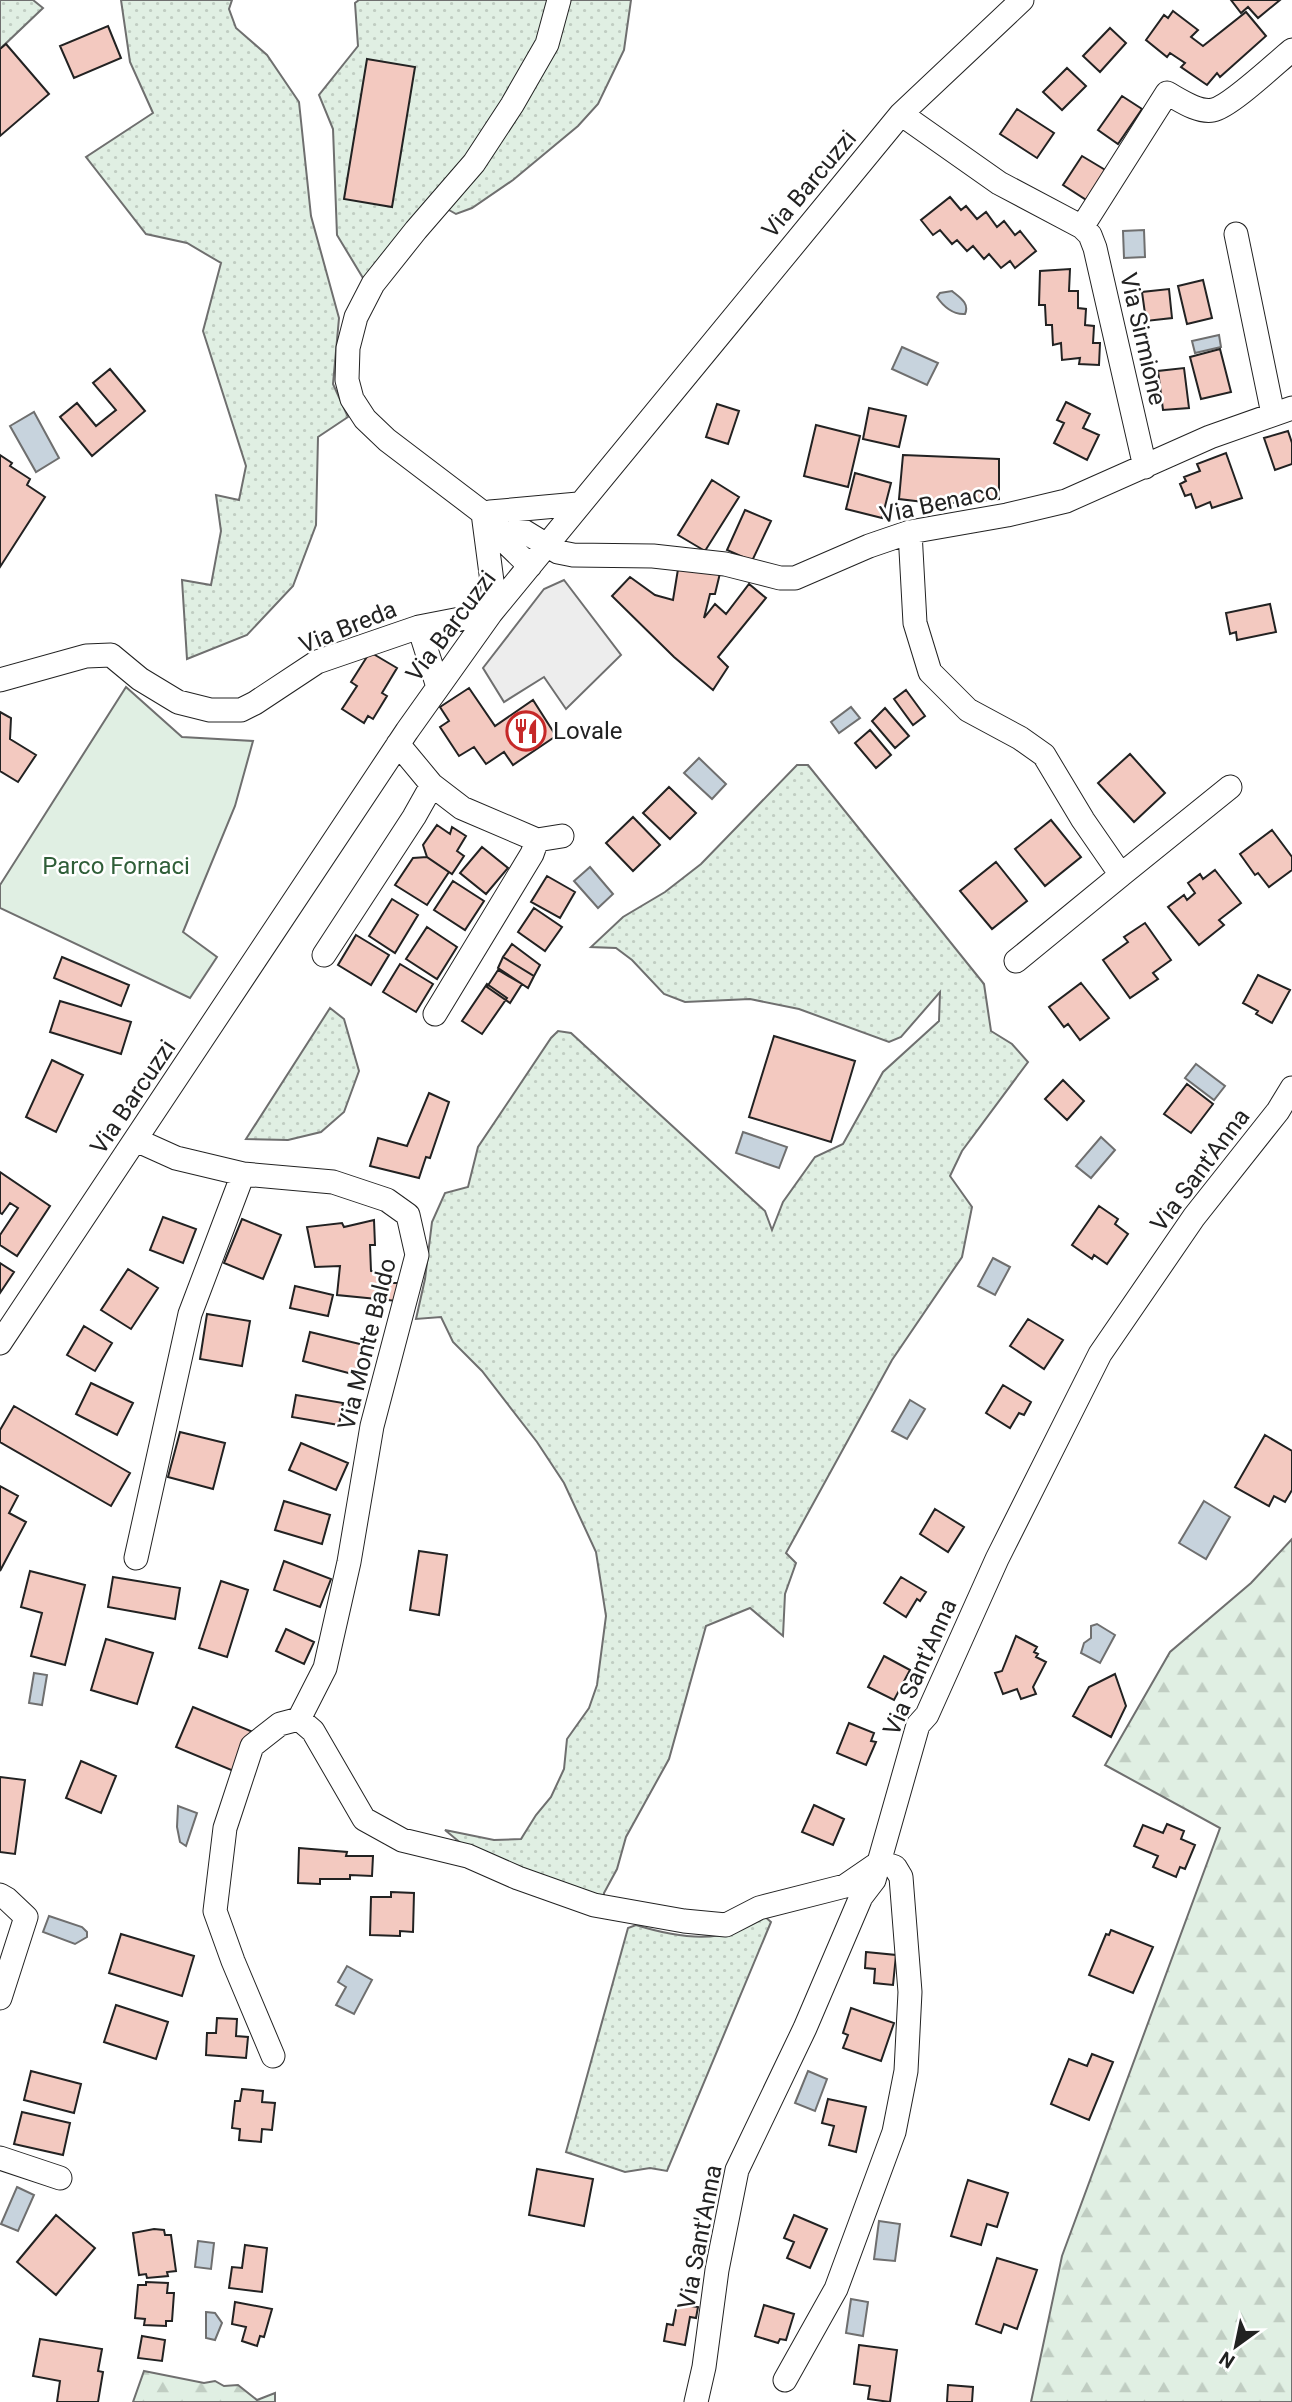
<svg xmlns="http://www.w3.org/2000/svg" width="1292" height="2402" font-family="Roboto,sans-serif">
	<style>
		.grass { fill: url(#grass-dots); stroke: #6f6f6f; stroke-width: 2 }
		.forest { fill: url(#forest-firs); stroke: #6f6f6f; stroke-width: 2 }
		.green { fill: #e0efe3; stroke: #6f6f6f; stroke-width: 2 }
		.parking { fill: #ededed; stroke: #6f6f6f; stroke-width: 2 }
		.water { fill: #c7d3dd; stroke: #6f6f6f; stroke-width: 2 }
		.building { fill: #f3c9c0; stroke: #222; stroke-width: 2 }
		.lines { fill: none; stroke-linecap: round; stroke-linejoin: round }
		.minor-casing { stroke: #222; stroke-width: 25 }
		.minor { stroke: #fff; stroke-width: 23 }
		.labels { text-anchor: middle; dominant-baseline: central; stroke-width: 5; stroke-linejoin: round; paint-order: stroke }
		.street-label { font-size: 24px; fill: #222; stroke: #fff }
		.poi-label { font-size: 24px; fill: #222; stroke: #fff; text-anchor: start }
		.park-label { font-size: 24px; fill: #2f5e38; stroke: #fff }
	</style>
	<defs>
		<pattern id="grass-dots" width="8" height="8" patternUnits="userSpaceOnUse" patternTransform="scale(1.75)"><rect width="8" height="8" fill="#e0efe3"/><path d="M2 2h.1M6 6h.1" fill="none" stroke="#c0cdc2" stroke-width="1.8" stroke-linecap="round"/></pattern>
		<pattern id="forest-firs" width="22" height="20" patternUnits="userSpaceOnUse" patternTransform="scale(1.75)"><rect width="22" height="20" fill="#e0efe3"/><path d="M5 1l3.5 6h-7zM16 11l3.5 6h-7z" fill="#c0cdc2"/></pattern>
	</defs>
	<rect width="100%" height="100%" fill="#fff"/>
	<path class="grass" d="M0 0H33L43 8 0 49Z
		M121 0H232L229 9 236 28 267 55 299 102 311 216 339 318 333 384 348 417 318 437 316 525 293 586 247 635 187 659 182 580 211 585 221 531 216 495 239 500 246 466 203 331 221 263 187 243 146 234 86 157 153 113 130 62Z
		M359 0H550L538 45 507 104 366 283 337 235 333 129 319 95 358 46 355 3Z
		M563 0H631L624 50 598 104 578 126 513 180 472 208 456 214 442 206Z
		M797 765H808L984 984 991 1031 1012 1044 1028 1062 962 1151 950 1176 972 1207 962 1257 892 1360 786 1553 796 1563 785 1594 783 1636 750 1608 706 1626 669 1759 626 1837 617 1869 604 1893V1899L569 1892 463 1845 445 1830 494 1840 521 1839 536 1815 551 1797 564 1769 567 1739 589 1708 597 1685 606 1616 596 1552 564 1483 537 1442 482 1371 453 1342 441 1317 416 1319 425 1279 432 1222 445 1193 468 1187 478 1147 551 1038 558 1031 571 1033 765 1211 772 1230 783 1202 815 1157 843 1144 883 1072 939 1021 940 992 901 1037 889 1042 799 1009 750 999 685 1002 664 994 632 960 616 948 591 947 623 917 665 892 701 864Z
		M330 1008 344 1019 359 1071 344 1112 321 1132 288 1140 246 1139Z
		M763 1915 771 1922 667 2171 650 2168 625 2172 566 2152 628 1928 636 1925C665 1934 705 1943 734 1931 744 1927 754 1921 763 1915Z"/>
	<path class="forest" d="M1292 1539V2402H1031L1062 2256 1220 1828 1105 1765 1170 1652 1251 1583Z
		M144 2371 204 2383 215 2381 224 2386 238 2385 257 2400 275 2393V2402H133Z"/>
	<path class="green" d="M126 687 182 737 253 741 235 806 183 932 217 957 190 998 0 908V885Z"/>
	<path class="parking" d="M564 580 621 655 566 709 544 677 504 702 483 668 544 589Z"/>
	<path class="water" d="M1144 230 1145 257 1124 258 1123 231Z
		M952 291C959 297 970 303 965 314 953 315 943 306 937 297L940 293Z
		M1219 335 1221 347 1195 353 1192 341Z
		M902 347 938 363 927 385 892 369Z
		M34 412 59 458 36 472 10 426Z
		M851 707 860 718 839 733 831 722Z
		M699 758 726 784 712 799 684 773Z
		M590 867 613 894 598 908 574 881Z
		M1196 1064 1225 1086 1214 1100 1185 1078Z
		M743 1132 787 1147 779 1168 736 1153Z
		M1101 1137 1115 1150 1091 1178 1076 1166Z
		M993 1258 1010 1267 995 1295 978 1286Z
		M910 1400 925 1409 907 1439 892 1431Z
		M1204 1501 1230 1517 1206 1559 1179 1543Z
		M1097 1624 1115 1635 1100 1663 1081 1653 1084 1643 1091 1638V1626Z
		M34 1673 47 1675 42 1705 29 1703Z
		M178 1806 197 1813 186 1846 180 1842 177 1827Z
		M49 1916 82 1927 87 1932V1937L75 1944 43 1932Z
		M347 1966 372 1980 354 2014 336 2005 346 1987 338 1982Z
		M808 2071 827 2079 815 2111 795 2103Z
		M17 2187 34 2195 18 2231 1 2224Z
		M879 2221 900 2224 895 2261 874 2259Z
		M198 2241 214 2243 211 2269 195 2267Z
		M851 2299 868 2302 863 2336 846 2333Z
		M206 2312 215 2313 222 2323 215 2340 206 2338Z"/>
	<path class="building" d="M1231 0H1280L1258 18 1248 7 1241 13Z
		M1173 11 1198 30 1191 37 1203 46 1246 12 1266 36 1220 77 1217 73 1207 85 1181 67 1185 63 1170 53 1167 57 1146 40 1164 15 1168 18Z
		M108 26 121 58 74 78 60 46Z
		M1110 28 1126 43 1100 72 1083 56Z
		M6 44 49 94 0 136V49Z
		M367 59 415 67 392 207 344 199Z
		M1067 68 1086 86 1062 110 1043 92Z
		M1122 96 1142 109 1118 144 1098 130Z
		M1017 109 1054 133 1037 158 1000 134Z
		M1082 156 1107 171 1088 201 1063 185Z
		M950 197 961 210 966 206 977 219 986 212 997 227 1004 221 1015 235 1020 231 1036 251 1015 268 1010 261 1001 268 989 254 984 259 973 246 967 251 957 240 952 244 940 230 933 235 921 220Z
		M1070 269 1069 291H1078V308L1086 309 1085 325 1094 326 1093 343H1100L1099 365 1079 364 1080 358 1062 360 1061 343 1053 345 1052 325H1046L1045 305H1039L1040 271Z
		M1203 280 1212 318 1187 324 1178 286Z
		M1169 289 1172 318 1146 321 1142 292Z
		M1220 349 1231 392 1201 399 1190 357Z
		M1184 368 1189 408 1163 410 1158 371Z
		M110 369 145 411 92 456 60 417 77 403 96 426 116 410 93 383Z
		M1066 402 1090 414 1083 428 1099 435 1087 460 1054 443 1064 423 1057 420Z
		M717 404 739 411 728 444 706 437Z
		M869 408 906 416 899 447 863 439Z
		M816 425 860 436 848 487 804 476Z
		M1288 431 1292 443V464L1275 470 1264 438Z
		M1226 453 1242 498 1212 508 1210 502 1196 508 1191 494 1185 496 1180 484 1186 481 1184 477 1200 471 1197 464Z
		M0 455 12 463 10 466 30 479 27 485 45 497 0 567Z
		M903 455 999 459V499L941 504 899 499Z
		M855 473 891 483 882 518 846 509Z
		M712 480 739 497 705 551 678 535Z
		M745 510 771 521 752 561 727 550Z
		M679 563 721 569 715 594H710L704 618 715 604 726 614 749 584 766 598 718 657 728 667 713 690 674 657 612 596 630 577 655 595 673 600Z
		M1270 604 1276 632 1237 640 1236 632 1230 634 1226 613Z
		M370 652 397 668 382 693 387 696 373 719 368 716 364 723 342 709 357 686 351 682Z
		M469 688 495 726 533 700 556 736 513 765 504 752 486 764 474 747 459 756 440 727 449 721 440 707Z
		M906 690 925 716 913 725 894 699Z
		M885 708 909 736 895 748 872 721Z
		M0 712 11 718 10 739 36 755 18 782 0 771Z
		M870 730 891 755 876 768 855 743Z
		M1130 754 1165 793 1134 822 1098 783Z
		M669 787 696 813 670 839 643 813Z
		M633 817 660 845 633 871 606 843Z
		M1051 820 1081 857 1045 886 1015 849Z
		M437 825 450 834 452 827 466 836 457 851 464 856 452 874 427 857 423 845Z
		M1272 830 1292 857V870L1269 887 1258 873 1255 875 1240 854Z
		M482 847 508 868 486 894 460 873Z
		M427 857 449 872 427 905 395 885 413 858Z
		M996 862 1027 901 992 929 960 891Z
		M1215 870 1241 903 1219 920 1224 925 1199 945 1168 907 1184 895 1187 900 1195 893 1188 883 1200 874 1203 879Z
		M547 876 575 892 560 918 531 902Z
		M453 881 484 901 465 930 434 910Z
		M392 899 418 915 395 953 369 936Z
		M534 908 562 927 545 951 518 932Z
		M1145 923 1171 960 1153 973 1158 979 1130 998 1103 960 1128 942 1124 937Z
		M427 927 457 947 437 979 406 959Z
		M356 935 389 955 371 985 338 965Z
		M512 944 540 965 534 976 503 957Z
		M62 957 129 985 121 1006 54 978Z
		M503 957 534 976 528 988 498 968Z
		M400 964 433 984 416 1012 383 992Z
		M498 970 522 984 510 1003 487 987Z
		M1258 975 1290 990 1272 1023 1256 1014 1258 1011 1243 1003Z
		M1081 983 1109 1018 1080 1040 1068 1024 1064 1027 1049 1007Z
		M487 984 507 998 482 1034 462 1021Z
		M60 1001 131 1022 121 1054 50 1032Z
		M774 1036 855 1061 831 1142 749 1117Z
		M52 1060 83 1075 56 1132 26 1117Z
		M1063 1080 1084 1101 1067 1120 1045 1099Z
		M1187 1084 1213 1104 1191 1133 1164 1114Z
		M429 1093 449 1102 430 1158 426 1157 419 1178 370 1166 378 1138 407 1146Z
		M0 1172 50 1206 17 1256 0 1245V1235L18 1208 10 1203 2 1214 0 1213Z
		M1099 1206 1118 1219 1115 1224 1128 1234 1107 1264 1094 1255 1092 1259 1072 1245Z
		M163 1217 196 1229 183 1263 150 1250Z
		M242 1219 281 1235 263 1279 224 1263Z
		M374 1220 375 1245H370L371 1271 378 1272 380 1283H402L397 1301 337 1295 340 1266 315 1267 307 1227 342 1223 344 1227Z
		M0 1263 14 1272 0 1293Z
		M128 1269 158 1288 131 1329 101 1310Z
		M295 1286 333 1295 328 1316 290 1308Z
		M207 1314 250 1321 242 1366 200 1359Z
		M1028 1319 1063 1340 1044 1369 1010 1346Z
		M84 1326 112 1343 95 1371 67 1355Z
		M310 1332 364 1345 356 1375 303 1361Z
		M91 1383 133 1403 117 1435 76 1414Z
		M1003 1385 1031 1402 1024 1415 1019 1413 1010 1428 986 1413Z
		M296 1395 343 1403 339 1425 292 1417Z
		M14 1406 130 1473 111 1506 0 1442V1430Z
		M180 1432 225 1443 213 1489 168 1477Z
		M1265 1435 1292 1451V1490L1285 1502 1274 1496 1269 1506 1235 1487Z
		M301 1443 348 1463 336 1490 289 1470Z
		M0 1486 18 1496 9 1513 26 1522 0 1571Z
		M284 1501 330 1515 322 1544 275 1530Z
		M935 1509 964 1527 948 1552 920 1534Z
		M419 1551 447 1555 439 1615 410 1610Z
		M284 1561 331 1579 320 1607 274 1590Z
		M30 1571 85 1585 65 1665 31 1656 42 1613 21 1607Z
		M113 1577 180 1588 175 1619 108 1607Z
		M901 1577 926 1592 920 1601 917 1599 906 1617 884 1603Z
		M221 1581 248 1590 227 1657 199 1648Z
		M286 1629 314 1642 304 1664 276 1651Z
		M1016 1636 1037 1647 1034 1652 1038 1654 1036 1657 1046 1662 1033 1687 1036 1694 1021 1699 1017 1689 1003 1694 995 1673 1002 1671Z
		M106 1639 153 1653 137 1704 91 1690Z
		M884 1656 910 1670 894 1700 868 1687Z
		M1115 1674 1126 1706 1111 1737 1073 1716 1089 1687Z
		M193 1707 253 1732 236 1772 176 1747Z
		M849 1723 874 1733 871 1741 876 1742 866 1765 837 1753Z
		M81 1761 116 1776 101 1813 66 1798Z
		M0 1777 25 1780 15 1854 0 1852Z
		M814 1805 844 1819 833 1845 802 1832Z
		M1167 1824 1184 1831 1181 1839 1195 1845 1185 1869 1180 1867 1176 1877 1153 1867 1158 1856 1134 1846 1143 1825 1163 1833Z
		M299 1848 347 1852 346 1856H373L372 1876 350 1875V1879H320V1884L298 1883Z
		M391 1892 414 1893 413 1932 400 1931V1936L370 1935 371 1897H391Z
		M1111 1930 1153 1947 1133 1993 1089 1975 1106 1934 1109 1935Z
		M121 1934 194 1956 182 1996 109 1973Z
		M866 1952 896 1955 893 1985 874 1983 875 1969 865 1968Z
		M116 2005 168 2022 156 2059 104 2042Z
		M851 2008 894 2023 881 2061 843 2048 848 2035 843 2033Z
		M217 2018 237 2019 236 2036 248 2037 246 2058 206 2055 207 2033H216Z
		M1092 2054 1113 2062 1089 2120 1051 2104 1069 2059 1087 2066Z
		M31 2071 81 2084 74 2113 24 2100Z
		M242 2089 263 2091 262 2102 275 2103 272 2130 262 2129 261 2142 239 2140 240 2129 232 2128 235 2101H240Z
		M828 2099 866 2107 856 2152 829 2145 834 2126 822 2123Z
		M22 2112 70 2123 63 2155 14 2144Z
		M537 2169 593 2179 584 2226 529 2215Z
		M968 2180 1008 2193 997 2227 987 2224 981 2245 951 2236Z
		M56 2215 95 2248 56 2295 17 2262Z
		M794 2215 827 2229 810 2268 787 2258 794 2242 784 2238Z
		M154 2229 164 2230 165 2235H171L176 2271 167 2272 168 2276 147 2278 146 2274 139 2275 133 2233Z
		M245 2245 267 2248 262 2292 229 2288 232 2267 242 2268Z
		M997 2258 1037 2270 1017 2329 1004 2324 1001 2333 976 2324Z
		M146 2282 168 2283 167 2293H174L172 2321H166V2326L144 2325 145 2319 135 2318 138 2285H146Z
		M235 2302 272 2309 264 2337 260 2336 257 2346 242 2341 246 2327 232 2324Z
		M677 2304 698 2307 696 2318 690 2317 685 2345 664 2341 667 2324 673 2325Z
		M764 2305 794 2314 786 2340 780 2339 778 2343 755 2336Z
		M142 2336 165 2340 162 2361 138 2358Z
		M40 2339 102 2349 98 2371 103 2372 98 2402H57L60 2381 33 2376Z
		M859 2345 897 2350 890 2402 868 2399 870 2386 854 2384Z
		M948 2385 973 2387 972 2402H947Z"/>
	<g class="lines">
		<g class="minor-casing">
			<path id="minor" d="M559 0 547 44 512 105 474 163 416 230 373 284 356 317 348 348 347 380 352 399 365 419 387 440 483 513 504 519 558 552 573 555 653 556 725 564 780 578H795L869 546 910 532 1007 515 1066 501 1210 437 1292 408
				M901 114 999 183 1082 227 1090 235 1095 248 1145 467
				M1082 227 1167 93C1180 100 1198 113 1213 110 1230 107 1277 62 1292 50
				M1236 234 1273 414
				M490 512 578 504
				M483 513 493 589 491 613
				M485 516 495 532 530 566
				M910 532 915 623 930 672 968 710 1020 738 1044 755 1083 820 1121 875 1016 961
				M419 627 438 687
				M0 680 86 656 111 655 140 679 178 702 210 710H241L255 703 317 662 419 627 491 613
				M398 744 432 785 462 808 537 840 562 836
				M1121 875 1230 787
				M324 955 414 817 432 785
				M435 1014 532 854 537 840
				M136 1140 176 1158 243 1174 333 1182 387 1200 408 1215 417 1255 372 1426 349 1562 325 1668 299 1719 313 1731 364 1819 402 1840 468 1856 518 1878 594 1905 684 1921 726 1925 759 1908 845 1886 880 1862
				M0 1343 407 731 491 613 901 114 1022 0
				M136 1558 190 1314 243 1174
				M0 1895 7 1899 26 1917 0 1998
				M273 2056 233 1961 215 1911 225 1828 252 1746 280 1724 299 1719
				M0 2158 60 2178
				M785 2380 836 2289 894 2132 906 2071 910 1992 901 1877 895 1867 880 1862
				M696 2402 704 2367 717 2270 737 2170 805 2028 861 1897 874 1880 918 1725 927 1715 997 1559 1100 1354 1194 1217 1278 1111 1292 1088"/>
		</g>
		<use href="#minor" class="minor"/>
	</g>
	<defs>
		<g id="restaurant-ring" transform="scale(2.0125)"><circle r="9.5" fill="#fff" stroke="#c62828" stroke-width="1.5"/><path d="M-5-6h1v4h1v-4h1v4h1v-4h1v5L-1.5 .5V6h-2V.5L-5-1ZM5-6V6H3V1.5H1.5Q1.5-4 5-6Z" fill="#c62828"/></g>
	</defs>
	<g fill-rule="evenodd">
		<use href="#restaurant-ring" x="526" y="731"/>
	</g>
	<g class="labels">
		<g class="street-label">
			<text transform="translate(809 184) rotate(-50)">Via Barcuzzi</text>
			<text transform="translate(1143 339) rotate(77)">Via Sirmione</text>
			<text transform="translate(939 503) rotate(-12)">Via Benaco</text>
			<text transform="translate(451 626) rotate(-53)">Via Barcuzzi</text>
			<text transform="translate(348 627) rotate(-22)">Via Breda</text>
			<text transform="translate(133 1097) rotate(-56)">Via Barcuzzi</text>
			<text transform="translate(1200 1170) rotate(-53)">Via Sant'Anna</text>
			<text transform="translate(367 1344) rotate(-76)">Via Monte Baldo</text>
			<text transform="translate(920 1667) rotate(-66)">Via Sant'Anna</text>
			<text transform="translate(700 2237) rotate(-79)">Via Sant'Anna</text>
		</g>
		<g class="poi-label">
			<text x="553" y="731">Lovale</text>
		</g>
		<g class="park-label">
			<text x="116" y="866">Parco Fornaci</text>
		</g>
	</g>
	<g transform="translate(1236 2346) rotate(213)" stroke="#ffffff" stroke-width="5" paint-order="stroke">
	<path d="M0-5L12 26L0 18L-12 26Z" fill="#222222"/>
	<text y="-10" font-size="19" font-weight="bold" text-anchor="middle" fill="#222222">N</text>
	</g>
</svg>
